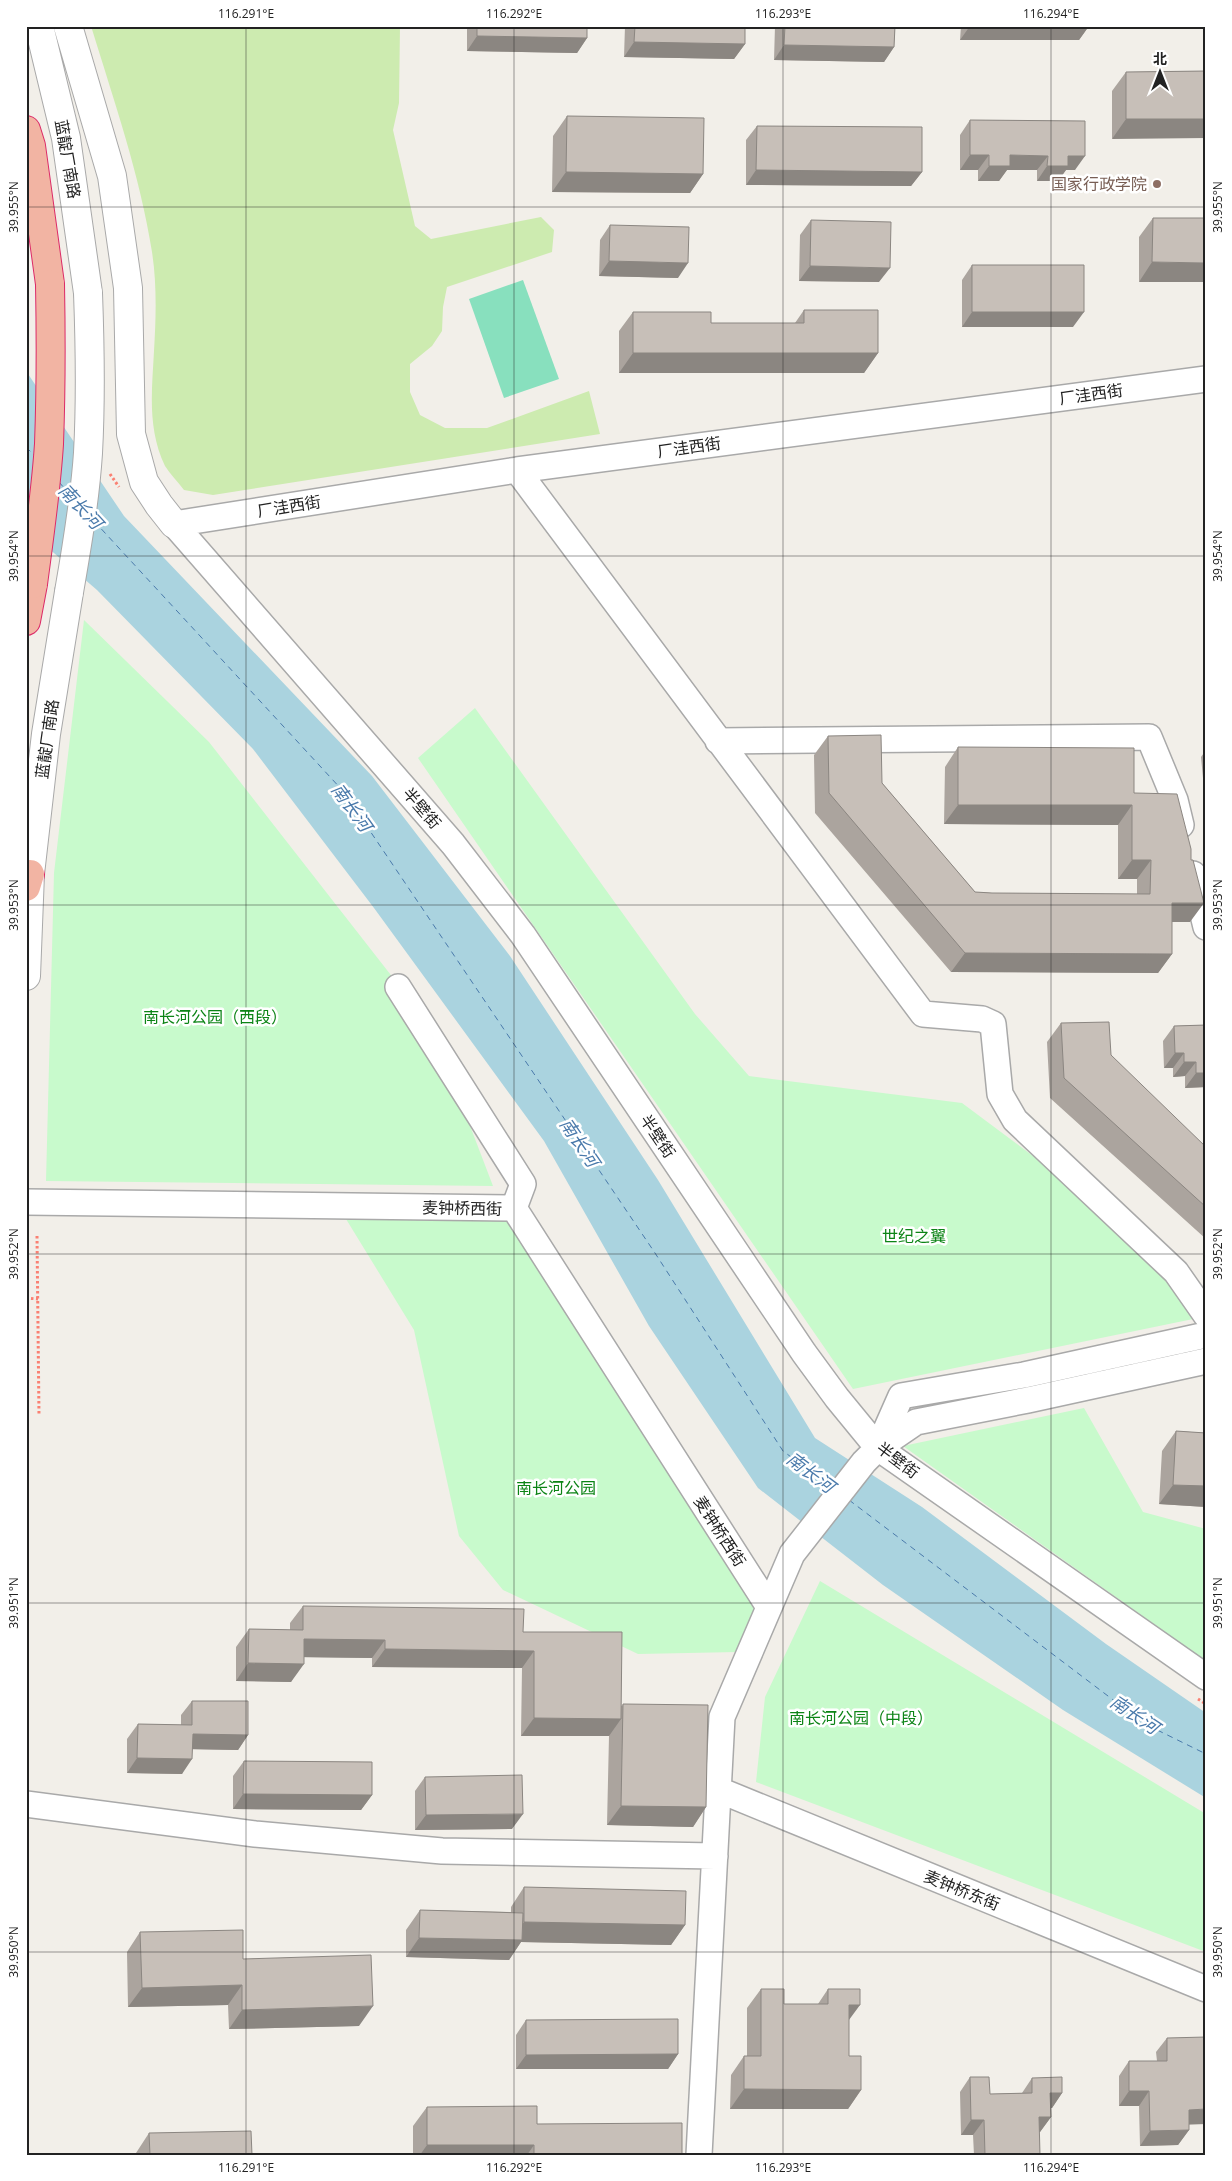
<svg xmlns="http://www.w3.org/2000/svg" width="1232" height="2181" font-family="'Open Sans','Noto Sans SC',sans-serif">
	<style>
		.grass { fill: #cdebb0 }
		.park { fill: #c8facc }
		.pitch { fill: #88e0be }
		.water { fill: #aad3df }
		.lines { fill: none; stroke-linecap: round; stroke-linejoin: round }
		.ferry { stroke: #4a7aab; stroke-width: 1; stroke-dasharray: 6 5; stroke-linecap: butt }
		.minor-casing { stroke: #a9a9a9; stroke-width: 28 }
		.tertiary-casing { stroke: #a9a9a9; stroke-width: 30 }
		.trunk-casing { stroke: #dc2a67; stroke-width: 30 }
		.path { stroke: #fa8072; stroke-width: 3; stroke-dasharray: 2.5 2.5; stroke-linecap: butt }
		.minor { stroke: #fff; stroke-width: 25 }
		.tertiary { stroke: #fff; stroke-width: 28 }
		.trunk { stroke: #f2b4a3; stroke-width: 28 }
		.tertiary-bridge-casing { stroke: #a9a9a9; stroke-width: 30; stroke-linecap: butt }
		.trunk-bridge-casing { stroke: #dc2a67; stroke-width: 30; stroke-linecap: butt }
		.tertiary-bridge { stroke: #fff; stroke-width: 28 }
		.trunk-bridge { stroke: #f2b4a3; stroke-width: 28 }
		.wall { fill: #aba49e }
		.shaded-wall { fill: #8b8681 }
		.building { fill: #c7bfb8; stroke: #8b8681 }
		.ticks { fill: none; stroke: #222; stroke-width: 1; stroke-opacity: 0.45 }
		.education-dot { fill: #8d6e63; stroke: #fff; stroke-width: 2 }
		.labels { text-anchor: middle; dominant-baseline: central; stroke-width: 5; stroke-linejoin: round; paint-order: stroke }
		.street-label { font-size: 16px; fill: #222; stroke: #fff }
		.education-label { font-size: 16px; fill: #785e54; stroke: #fff; text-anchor: end }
		.park-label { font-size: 16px; fill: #0c8416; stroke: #fff }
		.water-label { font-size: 18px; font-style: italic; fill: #4a7aab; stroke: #fff }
		.neatline { fill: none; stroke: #222; stroke-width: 2 }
		.ticks-label { font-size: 12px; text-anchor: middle; fill: #222 }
	</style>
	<rect width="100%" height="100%" fill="#f2efe9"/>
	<path class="grass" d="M91 26H400L399 103 393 130 415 226 431 239 541 217 554 230 552 252 447 287 443 307 442 331 432 346 410 364V392L420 415 445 428H487L589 391 600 434 213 495 184 490C178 482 170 474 165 466 147 428 152 390 154 351 156 319 157 284 152 252 140 175 114 101 91 26Z"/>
	<path class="park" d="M84 620 209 742 433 1029 493 1186 46 1181 54 873Z
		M475 708 695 1014 749 1076 962 1103 1187 1271 1198 1318 853 1389 418 758Z
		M346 1219 511 1221 758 1611 738 1652 638 1654 503 1590 459 1536 414 1330Z
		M1084 1408 1143 1512 1206 1529V1661L903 1446Z
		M820 1581 1206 1814V1952L756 1782 765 1697Z"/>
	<path class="pitch" d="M523 280 559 379 504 398 469 299Z"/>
	<path class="water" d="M26 371 124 516 372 776 510 956 658 1180 815 1438 922 1507 1106 1644 1206 1713V1798L1063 1710 883 1585 758 1488 649 1326 544 1141 374 908 253 749 97 590 26 529Z"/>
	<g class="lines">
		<path class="ferry" d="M26 447 34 455
			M59 482 71 496
			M94 521 343 791 655 1253 783 1451 830 1486
			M849 1500 1145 1724 1206 1754"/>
		<g class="minor-casing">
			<path id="minor" d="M517 470 923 1014 982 1019 993 1024 1000 1094 1015 1120 1176 1272 1206 1315
				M174 524 453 844 523 935 804 1353 837 1398 878 1448 1206 1677
				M174 524 517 470 1206 379
				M718 741 1149 737 1175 800 1181 825
				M1193 874 1206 927
				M398 987 523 1184 514 1208
				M26 1202 514 1208 769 1607
				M878 1448 901 1396 1024 1375 1206 1335
				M719 1790 1206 1989
				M26 1804 255 1834 442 1851 715 1856
				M699 2155 722 1717 792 1554 864 1462 878 1448 916 1422 1028 1400 1206 1361"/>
		</g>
		<g class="tertiary-casing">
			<path id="tertiary" d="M39 26 66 138 88 293
				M68 26 112 176 128 288 131 434 144 482 159 505 174 524
				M26 976 30 874 46 734 69 592"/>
		</g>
		<g class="trunk-casing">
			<path id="trunk" d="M26 130 31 146 50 284
				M26 621 33 584
				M26 887 30 874"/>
		</g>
		<path class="path" d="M110 474 119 487
			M37 1236 39 1416
			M26 1298 38 1299
			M1198 1699 1206 1704"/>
		<use href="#minor" class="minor"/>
		<use href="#tertiary" class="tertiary"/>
		<use href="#trunk" class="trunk"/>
		<g class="tertiary-bridge-casing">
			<path id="tertiary-bridge" d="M69 592C77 546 85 499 88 453 91 399 90 346 88 293"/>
		</g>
		<g class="trunk-bridge-casing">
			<path id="trunk-bridge" d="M33 584C39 538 46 491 49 444 51 391 51 337 50 284"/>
		</g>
		<use href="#tertiary-bridge" class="tertiary-bridge"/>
		<use href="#trunk-bridge" class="trunk-bridge"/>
	</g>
	<path class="wall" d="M467 26H587V38L577 53 467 51Z
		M625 26H745V44L734 59 624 57Z
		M775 26H895L894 47 884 62 774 60Z
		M961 26H1089L1079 40H960Z
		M1206 71 1112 139V91L1126 72Z
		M567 116 703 174 690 193 552 192 553 136Z
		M970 120 1085 121 1075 170H1066L1058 181H1037V170H1007L999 181H978V170H960V135Z
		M757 126 922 172 911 186 746 185V140Z
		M1153 218H1206L1139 282V237Z
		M811 220 879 282 799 281 800 235Z
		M610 225 678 278 599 276 600 240Z
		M972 265 1073 327H962V280Z
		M804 310 878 353 864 373H619V331L633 312 711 323H795Z
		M828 736 882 783 975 892 992 893 1137 894V879H1118V825L944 824 945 767 958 747 1134 793 1190 922H1172V954L1158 973 951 972 815 813 814 755Z
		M1206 750V778H1203L1201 757Z
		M1061 1023 1206 1147V1239L1050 1098 1047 1042Z
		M1206 1025V1087L1185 1088V1076L1173 1077V1068H1164L1163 1041 1174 1026Z
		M1176 1431 1206 1433V1507L1159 1504 1162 1451Z
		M303 1606 523 1632 622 1706 623 1704 706 1807 693 1827 607 1825 609 1736H521L522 1668 372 1667V1658L304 1657 291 1682 236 1681V1647L249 1629 290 1630V1623Z
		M192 1701 248 1735 238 1750 192 1749 182 1774 127 1773V1739L138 1724 181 1725V1715Z
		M244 1761 372 1795 361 1810 233 1809V1776Z
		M425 1777 512 1829 415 1830V1791Z
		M524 1887 685 1925 671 1945 521 1942 509 1960 406 1957V1930L420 1910 511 1912V1907Z
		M140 1932 243 1959 359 2026 229 2029 228 2005 128 2007 127 1952Z
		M761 1989 784 2004H818L828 1989 849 2020V2056L861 2090 848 2109H730L731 2075 744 2056H747V2008Z
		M526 2020 678 2054 668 2069H516V2035Z
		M1167 2038 1206 2124H1189V2130L1178 2145 1140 2146 1139 2106H1119V2076L1129 2061H1157L1156 2052Z
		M970 2077 990 2094 1022 2093 1032 2078 1062 2093 1052 2108H1051V2117L1040 2132H1039L1040 2155H974L973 2135H961L960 2092Z
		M427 2107 537 2124 682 2155H413V2126Z
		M149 2133 252 2155H136V2153Z"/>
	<path class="shaded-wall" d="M970 26H1089L1079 40H960Z
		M477 36 587 38 577 53 467 51Z
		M634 42 745 44 734 59 624 57Z
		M784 45 894 47 884 62 774 60Z
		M1126 119H1206V138L1112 139Z
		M970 155H989L978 170H960Z
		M1010 155 1048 156 1037 170H1007L999 181H978L989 166Z
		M1068 156H1085L1075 170H1066L1058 181H1037L1047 166Z
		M756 170 922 172 911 186 746 185Z
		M566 172 703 174 690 193 552 192Z
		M609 261 688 263 678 278 599 276Z
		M1152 262 1206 263V282H1139Z
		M810 266 890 268 879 282 799 281Z
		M972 312H1084L1073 327H962Z
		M633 353H878L864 373H619Z
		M958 805H1132L1118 825 944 824Z
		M1132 860H1151L1137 879H1118Z
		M1172 903H1204L1190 922H1158Z
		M965 953 1172 954 1158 973 951 972Z
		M1175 1053H1184L1173 1068H1164Z
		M1184 1062H1196L1185 1076 1173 1077Z
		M1196 1073H1206V1087L1185 1088Z
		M1173 1485 1206 1486V1507L1159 1504Z
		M304 1639 385 1640 372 1658 291 1657Z
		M385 1649 534 1651 522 1668 372 1667Z
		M248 1663 304 1664 291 1682 236 1681Z
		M534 1718 621 1719 609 1736H521Z
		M193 1734 248 1735 238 1750 182 1749Z
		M137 1758 192 1759 182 1774 127 1773Z
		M243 1794 372 1795 361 1810 233 1809Z
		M621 1806 706 1807 693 1827 607 1825Z
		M523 1814 512 1829 415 1830 426 1815Z
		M524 1922 685 1925 671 1945 521 1942 509 1960 406 1957 419 1938 511 1940Z
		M242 1985 228 2005 128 2007 142 1988Z
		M849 2005H860L846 2024Z
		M373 2006 359 2026 229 2029 242 2010Z
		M678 2054 668 2069H516L526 2055Z
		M744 2089 861 2090 848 2109H730Z
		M1129 2091H1149L1139 2106H1119Z
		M1050 2093H1062L1052 2108H1040Z
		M1206 2109V2124L1178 2125 1189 2110Z
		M1039 2117H1051L1040 2132H1029Z
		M971 2120H984L973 2135H961Z
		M1189 2130 1178 2145 1140 2146 1150 2131Z
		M427 2145H534L527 2155H420Z"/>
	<path class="building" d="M477 26H587V38L477 36Z
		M635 26H745V44L634 42Z
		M785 26H895L894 47 784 45Z
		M1206 71V119H1126V72Z
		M567 116 704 118 703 174 566 172Z
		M970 120 1085 121V156H1068V166H1047L1048 156 1010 155V166H989V155H970Z
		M757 126 922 127V172L756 170Z
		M1153 218H1206V263L1152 262Z
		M811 220 891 222 890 268 810 266Z
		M610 225 689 227 688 263 609 261Z
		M972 265H1084V312H972Z
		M804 310H878V353H633V312H711V323H804Z
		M881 735 882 783 975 892 992 893 1150 894 1151 860H1132V805H958V747L1134 748V793L1177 794 1191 849V860H1193L1204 903H1172V954L965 953 829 793 828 736Z
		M1109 1022 1111 1055 1206 1147V1207L1064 1078 1061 1023Z
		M1206 1025V1073H1196V1062H1184V1053H1175L1174 1026Z
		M1176 1431 1206 1433V1486L1173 1485Z
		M303 1606 524 1609 523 1632H622L621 1719 534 1718V1651L385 1649V1640L304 1639V1664L248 1663 249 1629 303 1630Z
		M192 1701H248V1735L193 1734 192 1759 137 1758 138 1724 192 1725Z
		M623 1704 708 1705 706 1807 621 1806Z
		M244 1761 372 1762V1795L243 1794Z
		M522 1775 523 1814 426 1815 425 1777Z
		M524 1887 686 1891 685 1925 524 1922Z
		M420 1910 523 1913 522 1940 419 1938Z
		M243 1930V1959L371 1955 373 2006 242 2010V1985L142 1988 140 1932Z
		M761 1989H784V2004H828V1989H860V2005H849V2056H861V2090L744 2089V2056H761Z
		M678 2019V2054L526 2055V2020Z
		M1206 2037V2109L1189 2110V2130L1150 2131 1149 2091H1129V2061H1167V2038Z
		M970 2077H989L990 2094 1032 2093V2078L1062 2077V2093H1050L1051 2117H1039L1040 2155H985L984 2120H971Z
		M537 2106V2124L682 2123V2155H534V2145H427V2107Z
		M251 2131 252 2155H150L149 2133Z"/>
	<path class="ticks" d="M246 26V2155M514 26V2155M783 26V2155M1051 26V2155M26 207H1206M26 556H1206M26 905H1206M26 1254H1206M26 1603H1206M26 1952H1206"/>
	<circle class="education-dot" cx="1157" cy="184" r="5"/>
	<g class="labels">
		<g class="street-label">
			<text transform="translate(68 159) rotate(80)">蓝靛厂南路</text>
			<text transform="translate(1091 394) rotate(-8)">厂洼西街</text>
			<text transform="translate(689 447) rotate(-8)">厂洼西街</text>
			<text transform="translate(289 506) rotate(-9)">厂洼西街</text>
			<text transform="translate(47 739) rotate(-82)">蓝靛厂南路</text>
			<text transform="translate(422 808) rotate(49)">半壁街</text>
			<text transform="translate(658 1136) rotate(56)">半壁街</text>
			<text transform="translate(462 1208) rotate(1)">麦钟桥西街</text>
			<text transform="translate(898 1460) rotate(37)">半壁街</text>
			<text transform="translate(720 1531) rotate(57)">麦钟桥西街</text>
			<text transform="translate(962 1890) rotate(22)">麦钟桥东街</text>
		</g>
		<g class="education-label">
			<text x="1147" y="184">国家行政学院</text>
		</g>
		<g class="park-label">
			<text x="215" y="1017">南长河公园（西段）</text>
			<text x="914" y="1236">世纪之翼</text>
			<text x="556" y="1488">南长河公园</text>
			<text x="861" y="1718">南长河公园（中段）</text>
		</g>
		<g class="water-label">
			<text transform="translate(81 506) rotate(47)">南长河</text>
			<text transform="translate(352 807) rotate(54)">南长河</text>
			<text transform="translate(580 1142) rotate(56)">南长河</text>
			<text transform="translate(811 1472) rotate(37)">南长河</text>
			<text transform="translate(1135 1714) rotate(34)">南长河</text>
		</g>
	</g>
	<rect width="1232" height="2181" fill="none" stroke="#ffffff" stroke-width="55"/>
	<g transform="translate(1160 72)" stroke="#ffffff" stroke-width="4" paint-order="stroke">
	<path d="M0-4L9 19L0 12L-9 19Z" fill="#222222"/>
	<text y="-8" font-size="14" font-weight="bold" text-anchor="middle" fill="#222222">北</text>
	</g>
	<rect x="28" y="28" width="1176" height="2126" class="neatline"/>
	<g class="ticks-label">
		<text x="246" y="18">116.291°E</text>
		<text x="514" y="18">116.292°E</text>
		<text x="783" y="18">116.293°E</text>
		<text x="1051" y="18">116.294°E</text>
		<text transform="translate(14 207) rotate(-90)" y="4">39.955°N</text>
		<text transform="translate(1218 207) rotate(-90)" y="4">39.955°N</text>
		<text transform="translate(14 556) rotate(-90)" y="4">39.954°N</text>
		<text transform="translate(1218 556) rotate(-90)" y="4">39.954°N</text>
		<text transform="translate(14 905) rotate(-90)" y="4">39.953°N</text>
		<text transform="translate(1218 905) rotate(-90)" y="4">39.953°N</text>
		<text transform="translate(14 1254) rotate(-90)" y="4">39.952°N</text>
		<text transform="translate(1218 1254) rotate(-90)" y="4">39.952°N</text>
		<text transform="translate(14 1603) rotate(-90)" y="4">39.951°N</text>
		<text transform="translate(1218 1603) rotate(-90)" y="4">39.951°N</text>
		<text transform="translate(14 1952) rotate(-90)" y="4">39.950°N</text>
		<text transform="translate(1218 1952) rotate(-90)" y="4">39.950°N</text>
		<text x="246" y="2172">116.291°E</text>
		<text x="514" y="2172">116.292°E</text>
		<text x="783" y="2172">116.293°E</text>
		<text x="1051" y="2172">116.294°E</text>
	</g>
</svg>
